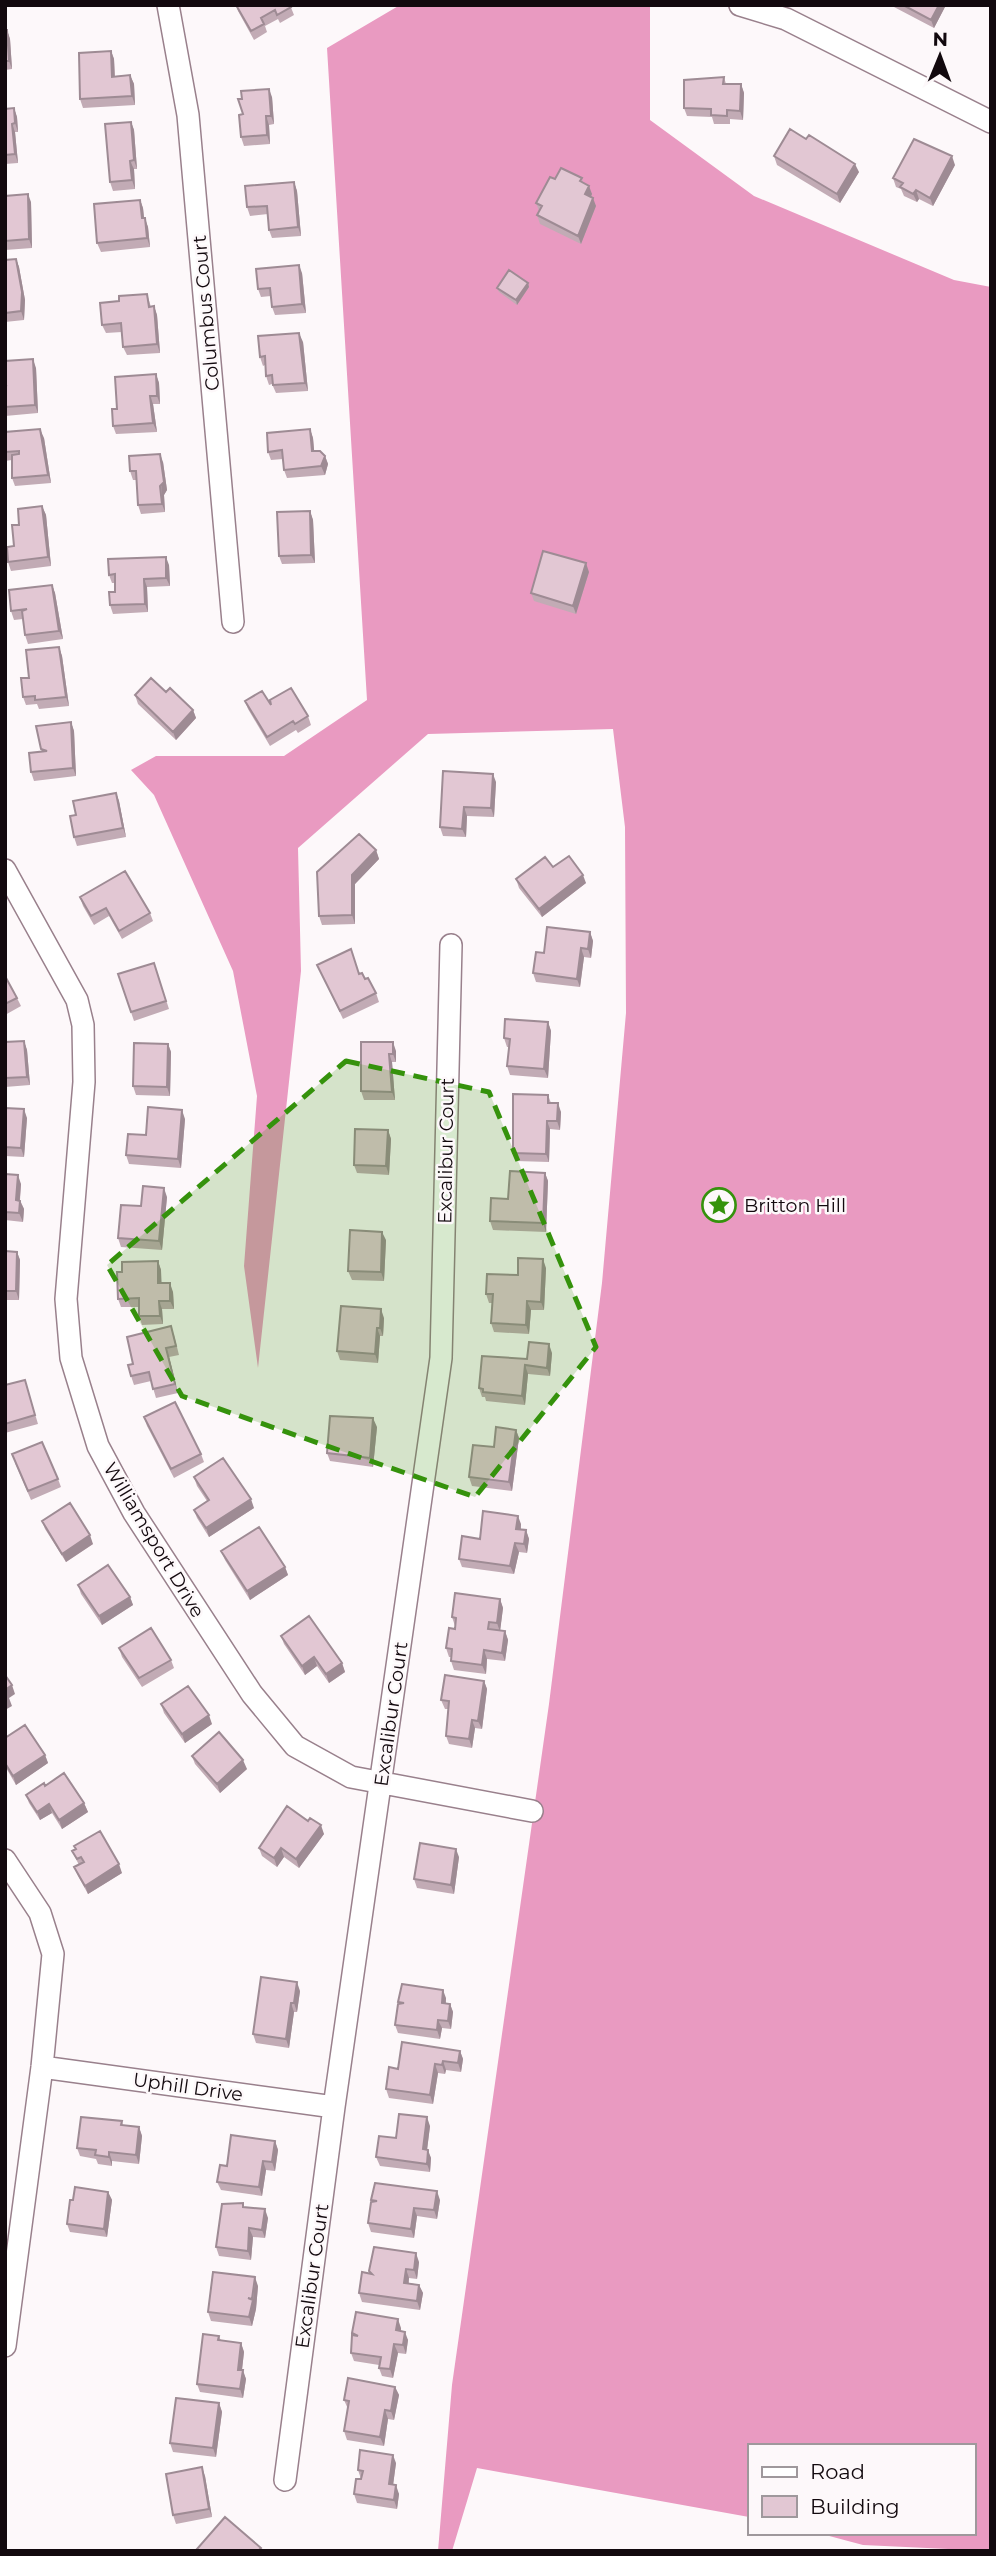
<svg xmlns="http://www.w3.org/2000/svg" width="996" height="2556" font-family="Montserrat,sans-serif">
	<style>
		.forest { fill: #e99ac1 }
		.lines { fill: none; stroke-linecap: round; stroke-linejoin: round }
		.minor-casing { stroke: #99808c; stroke-width: 24 }
		.minor { stroke: #fff; stroke-width: 21 }
		.wall { fill: #c2abb5 }
		.shaded-wall { fill: #9e8b94 }
		.building { fill: #e2c7d3; stroke: #9e8b94; stroke-width: 2 }
		.marked { fill: #35920c; fill-opacity: 0.2; stroke: #35920c; stroke-width: 5; stroke-dasharray: 14 9; stroke-linejoin: round }
		.labels { text-anchor: middle; dominant-baseline: central; stroke-width: 5; stroke-linejoin: round; paint-order: stroke }
		.street-label { font-size: 19px; fill: #12090e; stroke: #fdf8fa }
		.poi-label { font-size: 19px; fill: #12090e; stroke: #fdf8fa; text-anchor: start }
	</style>
	<rect width="100%" height="100%" fill="#fdf8fa"/>
	<path class="forest" d="M400 5H650V120L754 196 954 280 991 287V2551L863 2545 818 2533H973V2446H749V2517L477 2468 452 2551H438L452 2385 549 1704 602 1283 626 1013 625 827 613 729 428 734 298 848 301 971 258 1368 244 1266 257 1096 233 971 154 795 131 770 156 756H284L367 700 327 48Z"/>
	<g class="lines">
		<g class="minor-casing">
			<path id="minor" d="M168 5 188 115 233 622
				M740 5 786 19 991 122
				M5 870 77 1000 83 1025 84 1082 66 1299 71 1358 98 1446 134 1513 252 1694 295 1746 351 1777 532 1811
				M5 1860 40 1913 53 1954 42 2067 5 2346
				M42 2067 334 2107
				M285 2480 334 2107 441 1358 451 945"/>
		</g>
		<use href="#minor" class="minor"/>
	</g>
	<path class="wall" d="M236 5H290L294 15 280 23 278 19 265 26 267 32 254 40 238 11Z
		M894 5H946L934 28 894 7Z
		M5 30H7L10 39 12 69 5 70Z
		M111 51 114 59 115 76 130 75 134 84 135 105 83 108 80 99Z
		M724 77 726 84H741L744 93 743 120 730 119V124H714L712 117 687 116 684 108Z
		M272 97 274 124 269 125 270 144 244 146 241 137 243 114Z
		M14 108 17 117 18 132H15L18 163 5 164V109Z
		M131 122 134 130 137 169H134L135 189 113 191 110 182Z
		M774 156 859 172 840 203 777 165Z
		M955 165 933 206 919 199 917 202 904 196 901 189 896 187 893 178Z
		M582 178 583 183 592 194 591 197 596 206 581 244 540 224 537 215 539 211 536 203 555 179Z
		M294 182 297 191 301 236 272 238 269 230 268 214 250 216 247 207Z
		M5 196 31 202 32 248 5 250Z
		M140 200 143 208 144 218 148 227 150 247 101 252 97 243Z
		M16 259 19 267 25 300 24 320 5 322V260Z
		M302 273 306 313 275 315 272 307 271 296 261 297 258 289Z
		M528 283 529 287 517 305 499 292 497 288Z
		M147 294 151 307 154 306 157 315 160 353 127 355 123 347 122 332 106 333 102 325 119 301Z
		M303 342 308 391 276 393 272 384 269 385 266 376 265 365 263 366 260 357Z
		M5 361 36 368 38 413 5 416Z
		M156 374 159 383 160 404H153L157 432 116 434 113 426 117 409Z
		M310 429 313 438 314 451 325 456 328 464 325 475 287 478 284 470 283 459 271 460 268 452Z
		M5 432 44 438 51 483 15 486 12 478V460L5 461Z
		M163 462 167 490 164 495 165 512 141 514 138 505 137 480H133L130 471Z
		M42 506 46 515 51 566 11 571 8 562 14 546 19 525Z
		M310 511 313 520 315 563 282 564 279 556Z
		M169 565 170 586 147 587 148 612 113 614 110 605 115 592V583H112L109 575Z
		M589 572 576 614 534 601 531 593Z
		M52 585 55 593 63 639 28 644 25 635 23 619 14 620 11 611Z
		M59 647 62 656 69 706 39 709 37 704 26 705 23 697 29 678Z
		M166 692 193 710 196 718 176 740 138 704 135 695Z
		M245 701 271 705 308 716 311 725 298 733 296 730 270 746 248 709Z
		M71 722 74 731 76 776 34 781 31 772 42 752 36 726Z
		M443 771 496 782 494 817 467 816 466 837 443 836 440 827Z
		M116 793 119 801 126 837 77 846 74 837 76 815Z
		M376 850 379 859 355 884V924L322 925 319 916Z
		M553 867 586 883 542 917 519 888 516 879Z
		M80 897 150 913 153 921 122 939 109 916 94 925 83 906Z
		M590 932 593 941 591 958 584 957 580 987 536 982 533 973 544 953Z
		M154 963 169 1009 134 1021 118 974Z
		M317 965 365 979 376 993 379 1002 343 1019Z
		M5 976 17 998 21 1006 5 1015Z
		M548 1022 551 1031 548 1078 510 1075 507 1066 509 1047H507L504 1038Z
		M24 1041 27 1050 30 1085 5 1087V1042Z
		M361 1042 396 1051V1062H392L395 1100H364L361 1091Z
		M168 1044 171 1052 170 1096 136 1095 133 1086Z
		M548 1095 551 1103 561 1112 560 1130 550 1129 549 1162 516 1161 513 1153Z
		M5 1108 27 1118 24 1157 5 1156Z
		M185 1119 181 1168 129 1164 126 1155 146 1135Z
		M388 1130 391 1139 389 1175 357 1173 354 1165Z
		M545 1173 548 1181 546 1232 493 1230 490 1221 508 1199Z
		M5 1174 21 1184 20 1200 24 1209 23 1222 5 1220Z
		M167 1197 162 1250 121 1247 118 1238 141 1206Z
		M386 1240 384 1281 352 1280 348 1271Z
		M5 1251 17 1252 20 1260 19 1300H5Z
		M158 1261 161 1270V1283L173 1292 174 1309H162L163 1324 142 1325 139 1316V1307H121L118 1299 122 1272Z
		M546 1268 544 1310H531L529 1334 494 1332 491 1323 492 1303H489L486 1294 518 1275Z
		M384 1318 383 1336H380L378 1363 340 1360 337 1351Z
		M174 1335 179 1355 169 1357 178 1393 156 1398 151 1381 134 1385 131 1376 133 1364Z
		M552 1353 550 1376 528 1374 525 1405 486 1401 485 1397H482L479 1388 527 1359Z
		M25 1380 38 1424 5 1433V1385Z
		M144 1417 201 1454 204 1462 174 1478 147 1426Z
		M377 1427 373 1467 330 1461 327 1453Z
		M516 1430 519 1438 512 1491 472 1486 469 1477 494 1447Z
		M15 1463 58 1479 61 1487 31 1500Z
		M194 1477 254 1508 209 1537 197 1518 194 1510 207 1501 197 1486Z
		M42 1521 93 1544 66 1562 45 1529Z
		M521 1524V1529L526 1530 529 1539 527 1553 519 1552 514 1574 462 1567 459 1559 480 1539Z
		M221 1551 285 1567 288 1575 250 1600 225 1560Z
		M78 1585 130 1597 133 1605 102 1625 81 1594Z
		M500 1599 503 1608 500 1630 505 1631 508 1640 505 1661 487 1659 486 1674 454 1670 451 1661V1657H449L446 1648 455 1629V1626L452 1617Z
		M281 1636 342 1663 345 1672 329 1683 317 1666 305 1675 284 1644Z
		M119 1648 171 1660 174 1668 142 1687 122 1657Z
		M484 1681 487 1689 482 1729 475 1728 472 1748 449 1744 446 1736 448 1709H445L441 1700Z
		M161 1704 212 1724 185 1743 164 1713Z
		M5 1738 45 1755 48 1763 16 1785 5 1766Z
		M192 1756 247 1769 220 1793 195 1764Z
		M45 1786 84 1803 88 1812 62 1829 52 1813 40 1820 29 1803 26 1795Z
		M308 1821 324 1834 299 1868 284 1857 277 1867 262 1856 259 1848Z
		M74 1846 122 1873 88 1894 78 1876 74 1867 79 1865 72 1851 75 1849Z
		M459 1857 454 1894 417 1888 414 1879Z
		M300 1991 297 2012H294L289 2048 256 2043 253 2034Z
		M446 1998V2003L450 2004 453 2012 451 2029 442 2028 440 2039 398 2033 395 2025 398 2002Z
		M460 2051 463 2059 461 2072 446 2070 445 2074 438 2073 433 2104 389 2098 386 2089 398 2069Z
		M122 2121 123 2125 139 2127 142 2136 139 2164 112 2161V2166L98 2164 96 2159 80 2156 77 2148Z
		M430 2126 427 2150 431 2158 430 2172 380 2166 376 2157 396 2138Z
		M275 2141 278 2150 275 2171 266 2170 262 2196 221 2190 217 2182 227 2166Z
		M108 2192 112 2200 107 2237 70 2232 67 2224 73 2200Z
		M371 2200H440L437 2219 417 2216 414 2238 371 2232 368 2223Z
		M244 2207 268 2218 265 2238 253 2237 251 2260 219 2256 216 2247Z
		M419 2262 417 2279 409 2278V2283L419 2285 423 2293 420 2310 362 2302 359 2293 370 2273 369 2271Z
		M258 2286 256 2309 252 2326 211 2321 208 2312Z
		M401 2328V2331L408 2340 406 2354 398 2353 393 2378 382 2376 379 2368V2365L354 2361 351 2353 352 2333Z
		M219 2336 221 2341 241 2343 244 2352 242 2370 246 2379 243 2398 200 2392 197 2384Z
		M395 2387 399 2395 394 2420 388 2419 384 2446 347 2440 344 2431 348 2409 344 2400Z
		M219 2403 222 2412 216 2457 173 2452 170 2443Z
		M396 2463 393 2485 399 2494 397 2509 357 2503 354 2494 361 2479 358 2470Z
		M205 2476 212 2517 176 2524 173 2515Z"/>
	<path class="shaded-wall" d="M939 5H946L934 28 931 20Z
		M7 30 10 39 12 69 9 61Z
		M111 51 114 59 115 85 112 77Z
		M130 75 134 84 135 105 132 96Z
		M741 84 744 93 743 120 740 111Z
		M269 89 272 97 274 124 271 116Z
		M14 108 17 117 18 132 15 123Z
		M266 116 269 125 270 144 267 135Z
		M131 122 134 130 137 169 134 160Z
		M12 124 15 132 18 163 15 154Z
		M952 156 955 165 933 206 930 198Z
		M130 161 134 169 135 189 132 180Z
		M855 164 859 172 840 203 837 194Z
		M294 182 297 191 301 236 298 227Z
		M589 186 592 194 588 203 585 194Z
		M916 190 919 199 917 202 913 194Z
		M28 194 31 202 32 248 29 239Z
		M593 198 596 206 581 244 578 236Z
		M140 200 143 208 145 227 142 218Z
		M145 218 148 227 150 247 147 238Z
		M16 259 19 267 25 300 24 320 21 311Z
		M299 265 302 273 306 313 302 304Z
		M528 283 529 287 517 305 516 300Z
		M154 306 157 315 160 353 157 344Z
		M299 333 303 342 308 391 305 383Z
		M33 359 36 368 38 413 35 405Z
		M156 374 159 383 160 404 157 396Z
		M150 396 153 404 157 432 153 423Z
		M40 429 44 438 51 483 48 475Z
		M310 429 313 438 315 460 312 451Z
		M160 454 163 462 167 490 164 495 165 512 162 504Z
		M325 456 328 464 325 475 321 466Z
		M42 506 46 515 51 566 48 557Z
		M310 511 313 520 315 563 311 555Z
		M166 557 169 565 170 586 166 578Z
		M586 563 589 572 576 614 573 606Z
		M144 579 147 587 148 612 145 604Z
		M52 585 55 593 63 639 59 631Z
		M59 647 62 656 69 706 66 697Z
		M193 710 196 718 176 740 173 732Z
		M71 722 74 731 76 776 73 768Z
		M493 774 496 782 494 817 491 808Z
		M116 793 119 801 126 837 123 828Z
		M464 807 467 816 466 837 462 829Z
		M376 850 379 859 355 884V924L352 915V875Z
		M583 875 586 883 542 917 539 909Z
		M590 932 593 941 591 958 588 949Z
		M581 948 584 957 580 987 577 979Z
		M548 1022 551 1031 548 1078 544 1069Z
		M24 1041 27 1050 30 1085 27 1077Z
		M393 1042 396 1051V1062L393 1054Z
		M168 1044 171 1052 170 1096 167 1087Z
		M389 1054 392 1062 395 1100 392 1092Z
		M558 1103 561 1112 560 1130 557 1121Z
		M24 1109 27 1118 24 1157 21 1148Z
		M182 1110 185 1119 181 1168 178 1159Z
		M547 1121 550 1129 549 1162 546 1154Z
		M388 1130 391 1139 389 1175 386 1166Z
		M545 1173 548 1181 546 1232 543 1223Z
		M18 1175 21 1184 19 1209 16 1200Z
		M164 1188 167 1197 162 1250 159 1241Z
		M20 1201 24 1209 23 1222 19 1213Z
		M382 1232 386 1240 384 1281 381 1272Z
		M17 1252 20 1260 19 1300 16 1291Z
		M543 1259 546 1268 544 1310 541 1302Z
		M158 1261 161 1270 162 1292 158 1283Z
		M170 1283 173 1292 174 1309 170 1301Z
		M159 1301 162 1309 163 1324 160 1316Z
		M527 1301 531 1310 529 1334 526 1325Z
		M381 1309 384 1318 383 1336 380 1328Z
		M377 1328 380 1336 378 1363 375 1354Z
		M549 1344 552 1353 550 1376 547 1368Z
		M166 1348 169 1357 178 1393 175 1384Z
		M525 1365 528 1374 525 1405 522 1396Z
		M373 1418 377 1427 373 1467 370 1458Z
		M516 1430 519 1438 512 1491 509 1482Z
		M251 1499 254 1508 209 1537 206 1528Z
		M518 1516 521 1524 520 1537 516 1529Z
		M526 1530 529 1539 527 1553 524 1544Z
		M90 1535 93 1544 66 1562 62 1554Z
		M515 1543 519 1552 514 1574 510 1566Z
		M285 1567 288 1575 250 1600 247 1591Z
		M130 1597 133 1605 102 1625 99 1616Z
		M500 1599 503 1608 500 1632 497 1623Z
		M505 1631 508 1640 505 1661 502 1653Z
		M484 1650 487 1659 486 1674 482 1665Z
		M314 1657 317 1666 305 1675 302 1666Z
		M342 1663 345 1672 329 1683 326 1674Z
		M484 1681 487 1689 482 1729 478 1721Z
		M12 1685 15 1694 9 1698 12 1706 5 1710V1690Z
		M209 1715 212 1724 185 1743 182 1734Z
		M472 1720 475 1728 472 1748 469 1739Z
		M45 1755 48 1763 16 1785 13 1776Z
		M243 1760 247 1769 220 1793 217 1784Z
		M84 1803 88 1812 62 1829 59 1820Z
		M49 1804 52 1813 40 1820 37 1812Z
		M321 1825 324 1834 299 1868 296 1859Z
		M281 1848 284 1857 277 1867 274 1858Z
		M456 1849 459 1857 454 1894 451 1885Z
		M119 1864 122 1873 88 1894 85 1886Z
		M297 1982 300 1991 297 2012 294 2003Z
		M443 1990 446 1998 445 2011 442 2003Z
		M291 2003 294 2012 289 2048 286 2039Z
		M450 2004 453 2012 451 2029 448 2021Z
		M438 2020 442 2028 440 2039 437 2030Z
		M460 2051 463 2059 461 2072 458 2063Z
		M443 2061 446 2070 445 2074 442 2065Z
		M435 2064 438 2073 433 2104 430 2095Z
		M427 2117 430 2126 426 2158 423 2149Z
		M139 2127 142 2136 139 2164 136 2155Z
		M275 2141 278 2150 275 2171 272 2162Z
		M428 2150 431 2158 430 2172 427 2164Z
		M109 2152 112 2161V2166L109 2157Z
		M263 2161 266 2170 262 2196 259 2187Z
		M437 2191 440 2200 437 2219 434 2210Z
		M108 2192 112 2200 107 2237 104 2229Z
		M414 2208 417 2216 414 2238 411 2229Z
		M265 2209 268 2218 265 2238 262 2230Z
		M249 2228 253 2237 251 2260 248 2251Z
		M416 2253 419 2262 417 2279 414 2270Z
		M406 2269 409 2278 407 2292 404 2283Z
		M255 2277 258 2286 256 2309 252 2326 249 2317 253 2300Z
		M419 2285 423 2293 420 2310 417 2301Z
		M398 2319 401 2328 400 2339 396 2330Z
		M405 2332 408 2340 406 2354 403 2345Z
		M241 2343 244 2352 241 2378 238 2370Z
		M394 2344 398 2353 393 2378 390 2369Z
		M243 2370 246 2379 243 2398 240 2389Z
		M395 2387 399 2395 394 2420 391 2411Z
		M219 2403 222 2412 216 2457 213 2448Z
		M385 2410 388 2419 384 2446 380 2437Z
		M393 2455 396 2463 392 2493 389 2484Z
		M202 2467 205 2476 212 2517 209 2509Z
		M396 2485 399 2494 397 2509 394 2500Z"/>
	<path class="building" d="M236 5H290L291 7 277 15 275 10 261 18 264 24 251 31Z
		M903 5H939L931 20Z
		M5 30H7L9 61H5Z
		M111 51 112 77 130 75 132 96 80 99 79 53Z
		M724 77 723 84H741L740 111 727 110V116L711 115V109L684 108V80Z
		M269 89 271 116H266L267 135 241 137 239 115 243 114 238 99H242L241 91Z
		M14 108 15 123 12 124 15 154 5 155V109Z
		M131 122 134 160 130 161 132 180 110 182 105 124Z
		M790 129 806 139 809 135 855 164 837 194 774 156Z
		M914 139 952 156 930 198 916 190 913 194 900 187 903 183 893 178Z
		M561 168 582 178 580 181 589 186 585 194 593 198 578 236 537 215 542 206 536 203 550 177 555 179Z
		M294 182 298 227 269 230 267 206 247 207 245 186Z
		M28 194 29 239 5 241V196Z
		M140 200 142 218H145L147 238 97 243 94 204Z
		M16 259 22 292 21 311 5 313V260Z
		M299 265 302 304 272 307 270 288 258 289 256 269Z
		M509 270 528 283 516 300 497 288Z
		M147 294 149 307 154 306 157 344 123 347 121 323 102 325 100 303 119 301V296Z
		M299 333 305 383 273 385 272 375 266 376 265 356 260 357 258 336Z
		M33 359 35 405 5 407V386L7 385 5 386V361Z
		M156 374 157 396H150L153 423 113 426 112 409H117L115 377Z
		M40 429 48 475 12 478V455L19 454V451L5 452V432Z
		M310 429 312 451H320L325 456 321 466 284 470 282 450 268 452 267 433Z
		M160 454 164 482 160 486 162 504 138 505 136 471H130L129 456Z
		M42 506 48 557 8 562 7 547 14 546 12 525H19L18 509Z
		M310 511 311 555 279 556 277 512Z
		M543 551 586 563 573 606 531 593Z
		M166 557V578L144 579 145 604 110 605 109 592H115V574L109 575 108 559Z
		M52 585 59 631 25 635 22 611 27 609 11 611 9 590Z
		M59 647 66 697 35 700V696L23 697 21 678H29L26 650Z
		M151 678 166 692 170 688 193 710 173 732 135 695Z
		M291 688 308 716 295 724 293 721 267 737 245 701 262 691 271 705 270 700Z
		M71 722 73 768 31 772 29 753 47 751 41 749 36 726Z
		M443 771 493 774 491 808 464 807 462 829 440 827Z
		M116 793 123 828 74 837 70 816 76 815 73 801Z
		M359 834 376 850 352 875V915L319 916 317 872Z
		M569 856 583 875 539 909 516 879 545 857 553 867Z
		M125 871 150 913 119 931 106 908 91 916 80 897Z
		M547 927 590 932 588 949 581 948 577 979 533 973 536 952 544 953Z
		M351 949 359 974 362 973 365 979 368 978 376 993 340 1011 317 965Z
		M154 963 166 1001 131 1012 118 974Z
		M5 976 17 998 5 1004Z
		M505 1019 548 1022 544 1069 507 1066 510 1039 504 1038Z
		M24 1041 27 1077 5 1078V1042Z
		M361 1042H393V1054H389L392 1092 361 1091Z
		M134 1043 168 1044 167 1087 133 1086Z
		M513 1094 548 1095V1103H558L557 1121H547L546 1154 513 1153Z
		M148 1107 182 1110 178 1159 126 1155 128 1134 146 1135Z
		M5 1108 24 1109 21 1148 5 1147Z
		M355 1129 388 1130 386 1166 354 1165Z
		M510 1171 545 1173 543 1223 490 1221 491 1198 508 1199Z
		M5 1174 18 1175 16 1200 20 1201 19 1213 5 1212Z
		M143 1186 164 1188 159 1241 118 1238 121 1205 141 1206Z
		M350 1230 382 1232 381 1272 348 1271Z
		M5 1251 17 1252 16 1291H5Z
		M518 1258 543 1259 541 1302 527 1301 526 1325 491 1323 493 1294H486L487 1274 518 1275Z
		M158 1261V1283H170V1301H159L160 1316H139V1298L118 1299 117 1272H122V1262Z
		M341 1306 381 1309 380 1328H377L375 1354 337 1351Z
		M171 1326 176 1346 166 1348 175 1384 153 1389 149 1372 131 1376 128 1365 133 1364 127 1337Z
		M529 1342 549 1344 547 1368 525 1365 522 1396 483 1392V1389L479 1388 482 1356 527 1359Z
		M25 1380 35 1415 5 1424V1385Z
		M175 1402 201 1454 171 1469 144 1417Z
		M330 1416 373 1418 370 1458 327 1453Z
		M496 1427 516 1430 509 1482 469 1477 473 1445 494 1447Z
		M42 1442 58 1479 28 1491 12 1454Z
		M223 1458 251 1499 206 1528 194 1510 209 1500 194 1477Z
		M70 1503 90 1535 62 1554 42 1521Z
		M483 1511 518 1516 516 1529 526 1530 524 1544 515 1543 510 1566 459 1559 462 1536 480 1539Z
		M259 1527 285 1567 247 1591 221 1551Z
		M108 1565 130 1597 99 1616 78 1585Z
		M455 1593 500 1599 497 1623 489 1622 488 1629 505 1631 502 1653 484 1650 482 1665 451 1661 452 1649 446 1648 449 1628 455 1629 456 1618 452 1617Z
		M309 1616 342 1663 326 1674 314 1657 302 1666 281 1636Z
		M151 1628 171 1660 139 1678 119 1648Z
		M5 1675 12 1685 5 1690Z
		M445 1675 484 1681 478 1721 472 1720 469 1739 446 1736 449 1701 441 1700Z
		M188 1686 209 1715 182 1734 161 1704Z
		M25 1725 45 1755 13 1776 5 1763V1738Z
		M219 1732 243 1760 217 1784 192 1756Z
		M64 1773 84 1803 59 1820 49 1804 37 1812 26 1795 44 1783 45 1786Z
		M287 1806 308 1821 310 1818 321 1825 296 1859 281 1848 274 1858 259 1848Z
		M100 1831 119 1864 85 1886 74 1867 84 1862 81 1857 77 1859 72 1851 76 1849 74 1846Z
		M420 1843 456 1849 451 1885 414 1879Z
		M261 1977 297 1982 294 2003H291L286 2039 253 2034Z
		M402 1984 443 1990 442 2003 450 2004 448 2021 438 2020 437 2030 395 2025 398 2004 404 2003 398 2002Z
		M402 2042 460 2051 458 2063 443 2061 442 2065 435 2064 430 2095 386 2089 389 2067 398 2069Z
		M399 2114 427 2117 423 2149 428 2150 427 2164 376 2157 379 2136 396 2138Z
		M81 2117 122 2121 121 2125 139 2127 136 2155 109 2152V2157L95 2155 96 2150 77 2148Z
		M231 2135 275 2141 272 2162 263 2161 259 2187 217 2182 220 2165 227 2166Z
		M375 2183 437 2191 434 2210 414 2208 411 2229 368 2223 371 2202 377 2201 371 2200Z
		M75 2187 108 2192 104 2229 67 2224 70 2200H73Z
		M243 2203V2207L265 2209 262 2230 249 2228 248 2251 216 2247 222 2204Z
		M374 2247 416 2253 414 2270 406 2269 404 2283 419 2285 417 2301 359 2293 362 2272 372 2274 369 2271Z
		M213 2272 255 2277 252 2299 248 2298 253 2300 249 2317 208 2312Z
		M356 2312 398 2319 396 2330 405 2332 403 2345 394 2344 390 2369 379 2368 381 2357 351 2353 352 2335 358 2336 352 2333Z
		M203 2334 219 2336 218 2340 241 2343 238 2370H243L240 2389 197 2384Z
		M348 2378 395 2387 391 2411 385 2410 380 2437 344 2431 349 2401 344 2400Z
		M176 2398 219 2403 213 2448 170 2443Z
		M360 2450 393 2455 389 2484 396 2485 394 2500 354 2494 356 2479H361L363 2471 358 2470Z
		M202 2467 209 2509 173 2515 166 2474Z
		M225 2517 261 2548 258 2551H199L197 2549Z"/>
	<path class="marked" d="M346 1061 489 1092 596 1347 475 1497 182 1396 107 1265Z"/>
	<defs>
		<g id="sight-ring" transform="scale(1.75)"><circle r="9.5" fill="#fdf8fa" stroke="#35920c" stroke-width="1.5"/><path d="M0-6L1.8-2.2L6-1.7L2.9 1.2L3.7 5.4L0 3.3L-3.7 5.4L-2.9 1.2L-6-1.7L-1.8-2.2Z" fill="#35920c"/></g>
	</defs>
	<g fill-rule="evenodd">
		<use href="#sight-ring" x="719" y="1205"/>
	</g>
	<g class="labels">
		<g class="street-label">
			<text transform="translate(206 313) rotate(-95)">Columbus Court</text>
			<text transform="translate(446 1151) rotate(-89)">Excalibur Court</text>
			<text transform="translate(154 1540) rotate(59)">Williamsport Drive</text>
			<text transform="translate(391 1714) rotate(-82)">Excalibur Court</text>
			<text transform="translate(188 2087) rotate(8)">Uphill Drive</text>
			<text transform="translate(312 2276) rotate(-82)">Excalibur Court</text>
		</g>
		<g class="poi-label">
			<text x="744" y="1205">Britton Hill</text>
		</g>
	</g>
	<rect width="996" height="2556" fill="none" stroke="#12090e" stroke-width="14"/>
	<rect x="748" y="2444" width="228" height="91" fill="#fdf8fa" stroke="#9f989c" stroke-width="2"/>
	<rect x="762" y="2467" width="35" height="10" fill="#ffffff" stroke="#9f989c" stroke-width="2"/>
	<text x="810" y="2479" font-size="21" fill="#12090e">Road</text>
	<rect x="762" y="2496" width="35" height="21" fill="#e2c7d3" stroke="#9f989c" stroke-width="2"/>
	<text x="810" y="2514" font-size="21" fill="#12090e">Building</text>
	<g transform="translate(940 56) rotate(1)" stroke="#fdf8fa" stroke-width="5" paint-order="stroke">
	<path d="M0-5L12 26L0 18L-12 26Z" fill="#12090e"/>
	<text y="-10" font-size="19" font-weight="bold" text-anchor="middle" fill="#12090e">N</text>
	</g>
</svg>
